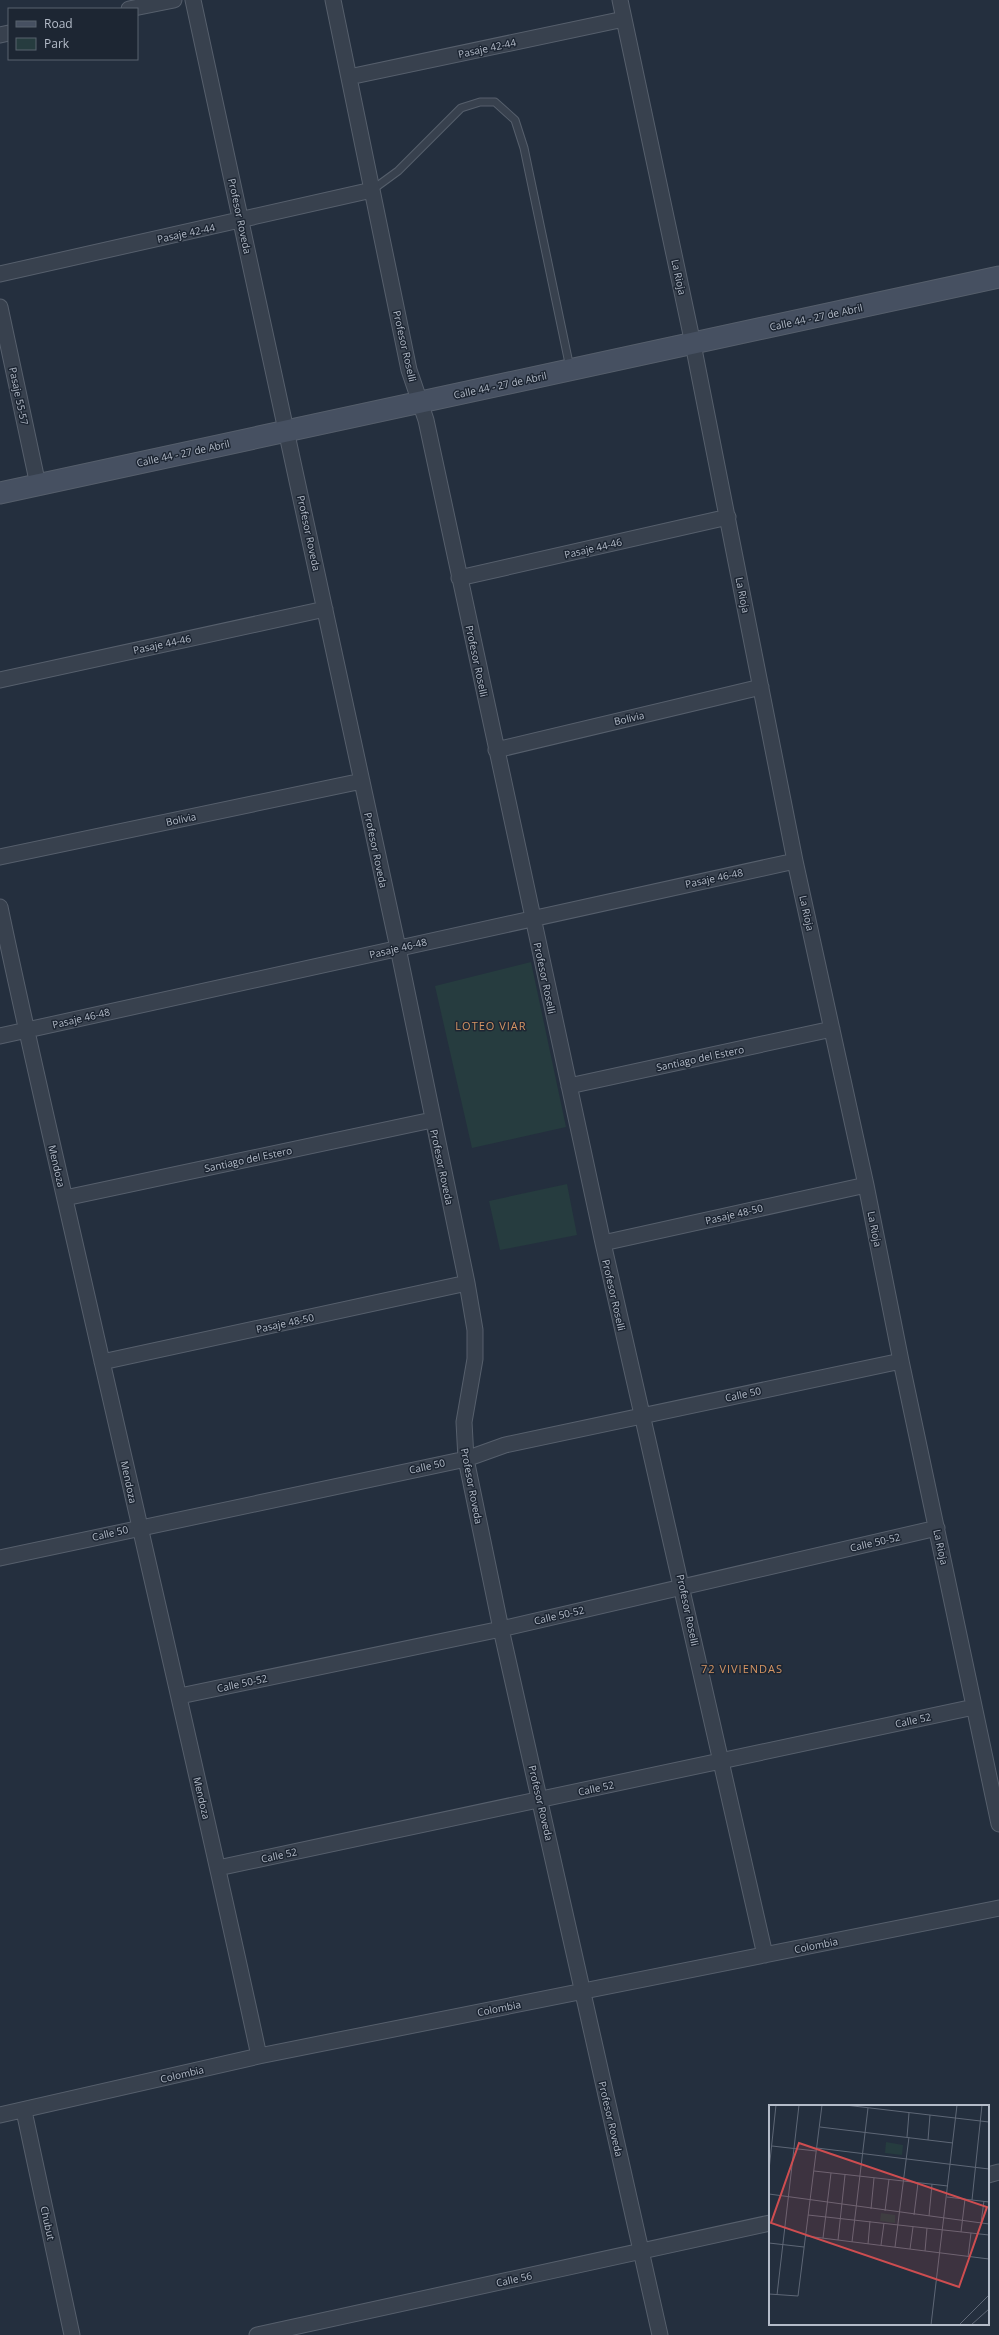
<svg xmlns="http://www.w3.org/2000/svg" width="999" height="2335" font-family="'Open Sans',sans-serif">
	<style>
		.green { fill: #263c3f }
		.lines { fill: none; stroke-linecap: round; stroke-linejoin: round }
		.lane-casing { stroke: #565f6c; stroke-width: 9 }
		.street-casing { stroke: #565f6c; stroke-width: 17 }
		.secondary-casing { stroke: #565f6c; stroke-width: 23 }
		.lane { stroke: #38414e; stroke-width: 7 }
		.street { stroke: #38414e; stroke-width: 15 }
		.secondary { stroke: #465061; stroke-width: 21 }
		.labels { text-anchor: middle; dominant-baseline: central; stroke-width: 3; stroke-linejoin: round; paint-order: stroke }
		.street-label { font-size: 10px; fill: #b4bcc9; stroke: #1d2633 }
		.neighbourhood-label { font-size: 11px; letter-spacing: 1px; fill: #d59563; stroke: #1d2633 }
		.inset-road { fill: none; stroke: #5e6776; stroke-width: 1 }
		.view { fill: #ce4d50; fill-opacity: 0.15; stroke: #ce4d50; stroke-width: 2 }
		.inset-edge { fill: none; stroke: #b4bcc9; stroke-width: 2 }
	</style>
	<rect width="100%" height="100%" fill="#242f3e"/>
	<path class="green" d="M531 962 566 1127 472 1148 435 986Z
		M567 1184 577 1235 500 1250 489 1201Z"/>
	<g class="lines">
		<g class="lane-casing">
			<path id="lane" d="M372 190 398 171 461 108 480 102H495L515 120 524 148 570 368"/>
		</g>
		<g class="street-casing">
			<path id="street" d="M193 0 398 948 467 1283 475 1330V1359L464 1422 466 1459 501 1629 660 2335
				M333 0 409 370 426 420 603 1243 765 1955
				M620 0 693 344 795 861 866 1185 901 1361 999 1824
				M129 9 174 0
				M0 35 9 33
				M349 77 624 19
				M0 274 372 190
				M0 307 38 485
				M459 578 728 517
				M0 680 325 609
				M496 750 761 687
				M0 857 362 781
				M0 907C25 1027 53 1146 80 1265 140 1529 202 1792 259 2056
				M0 1036 795 861
				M569 1086 832 1029
				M65 1198 432 1120
				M603 1243 866 1185
				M102 1362 467 1283
				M0 1558 466 1459 505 1445 901 1361
				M180 1696 501 1629 937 1528
				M218 1868 974 1707
				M24 2111 72 2335
				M0 2115 259 2056 999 1908
				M988 2175 999 2172
				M257 2335 770 2223"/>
		</g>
		<g class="secondary-casing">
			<path id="secondary" d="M0 493 999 277"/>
		</g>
		<use href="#lane" class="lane"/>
		<use href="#street" class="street"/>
		<use href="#secondary" class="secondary"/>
	</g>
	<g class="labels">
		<g class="street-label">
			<text transform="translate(487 48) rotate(-12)">Pasaje 42-44</text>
			<text transform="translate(240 216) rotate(78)">Profesor Roveda</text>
			<text transform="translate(186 233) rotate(-12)">Pasaje 42-44</text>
			<text transform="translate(679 277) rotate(78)">La Rioja</text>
			<text transform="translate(816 317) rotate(-12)">Calle 44 - 27 de Abril</text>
			<text transform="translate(405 346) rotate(77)">Profesor Roselli</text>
			<text transform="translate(500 385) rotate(-12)">Calle 44 - 27 de Abril</text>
			<text transform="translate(19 396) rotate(78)">Pasaje 55-57</text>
			<text transform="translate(183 453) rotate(-12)">Calle 44 - 27 de Abril</text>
			<text transform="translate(309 533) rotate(78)">Profesor Roveda</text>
			<text transform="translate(593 548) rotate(-13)">Pasaje 44-46</text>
			<text transform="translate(743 595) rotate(79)">La Rioja</text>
			<text transform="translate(162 644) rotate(-12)">Pasaje 44-46</text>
			<text transform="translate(477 661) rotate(78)">Profesor Roselli</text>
			<text transform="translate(629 718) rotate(-13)">Bolivia</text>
			<text transform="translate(181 819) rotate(-12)">Bolivia</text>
			<text transform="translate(376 850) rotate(78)">Profesor Roveda</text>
			<text transform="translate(714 878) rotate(-12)">Pasaje 46-48</text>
			<text transform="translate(807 913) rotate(78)">La Rioja</text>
			<text transform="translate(398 948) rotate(-13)">Pasaje 46-48</text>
			<text transform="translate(545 978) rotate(78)">Profesor Roselli</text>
			<text transform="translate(81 1018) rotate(-13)">Pasaje 46-48</text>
			<text transform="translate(700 1058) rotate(-12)">Santiago del Estero</text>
			<text transform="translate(248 1159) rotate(-12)">Santiago del Estero</text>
			<text transform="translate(57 1166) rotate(77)">Mendoza</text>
			<text transform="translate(442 1167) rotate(78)">Profesor Roveda</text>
			<text transform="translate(734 1214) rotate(-13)">Pasaje 48-50</text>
			<text transform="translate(875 1229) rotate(79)">La Rioja</text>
			<text transform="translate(614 1295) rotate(77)">Profesor Roselli</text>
			<text transform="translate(285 1323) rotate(-12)">Pasaje 48-50</text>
			<text transform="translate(743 1394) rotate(-12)">Calle 50</text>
			<text transform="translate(427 1466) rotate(-12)">Calle 50</text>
			<text transform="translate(129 1482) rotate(78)">Mendoza</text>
			<text transform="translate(472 1486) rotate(79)">Profesor Roveda</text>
			<text transform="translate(110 1533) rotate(-13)">Calle 50</text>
			<text transform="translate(875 1542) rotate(-13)">Calle 50-52</text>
			<text transform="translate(941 1547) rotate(78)">La Rioja</text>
			<text transform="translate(688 1610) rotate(78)">Profesor Roselli</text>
			<text transform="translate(559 1615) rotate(-13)">Calle 50-52</text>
			<text transform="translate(242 1683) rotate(-12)">Calle 50-52</text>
			<text transform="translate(913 1720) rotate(-12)">Calle 52</text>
			<text transform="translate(596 1788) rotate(-12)">Calle 52</text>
			<text transform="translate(202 1798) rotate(77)">Mendoza</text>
			<text transform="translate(541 1803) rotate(77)">Profesor Roveda</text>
			<text transform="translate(279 1855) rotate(-12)">Calle 52</text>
			<text transform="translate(816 1945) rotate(-11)">Colombia</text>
			<text transform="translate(499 2008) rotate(-11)">Colombia</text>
			<text transform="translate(182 2074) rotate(-13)">Colombia</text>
			<text transform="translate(611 2119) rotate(77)">Profesor Roveda</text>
			<text transform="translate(48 2223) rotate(78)">Chubut</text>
			<text transform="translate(514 2279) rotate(-12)">Calle 56</text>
		</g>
		<g class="neighbourhood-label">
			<text x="491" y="1025">LOTEO VIAR</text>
			<text x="742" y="1668">72 VIVIENDAS</text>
		</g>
	</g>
	<g transform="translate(769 2105)">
		<rect width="220" height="220" fill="#242f3e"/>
		<path d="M117 37 134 40 133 50 116 48ZM112 108 126 110V118L111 116Z" fill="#263c3f"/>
		<path class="inset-road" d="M76 0 220 17M51 22 184 38M138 32 140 8M159 35 161 10M3 41 47 46M48 43 220 64M0 65 7 0M45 66 179 81M0 89 220 119M178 92 220 97M203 95 213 0M102 104 105 73M116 106 120 74M39 110 220 130M145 110 149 78M160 111 163 79M212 118 215 96M192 127 196 94M37 131 220 154M54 133 62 68M69 135 76 70M83 137 99 3M0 138 35 142M99 139 101 116M112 140 115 118M126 142 140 32M141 144 144 122M156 146 158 123M199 152 202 128M0 189 29 191 53 0M8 190 30 0M162 220 188 0M190 220 220 190M202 220 220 204"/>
		<path class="view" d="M30 38 218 102 190 182 2 118Z"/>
		<rect width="220" height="220" class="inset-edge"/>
	</g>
	<rect x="8" y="8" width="130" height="52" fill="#1d2633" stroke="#59626f"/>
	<rect x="16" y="21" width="20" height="6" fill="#465061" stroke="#59626f"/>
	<text x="44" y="28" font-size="12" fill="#b4bcc9">Road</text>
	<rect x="16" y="38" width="20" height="12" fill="#263c3f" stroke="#59626f"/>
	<text x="44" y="48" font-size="12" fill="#b4bcc9">Park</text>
</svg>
